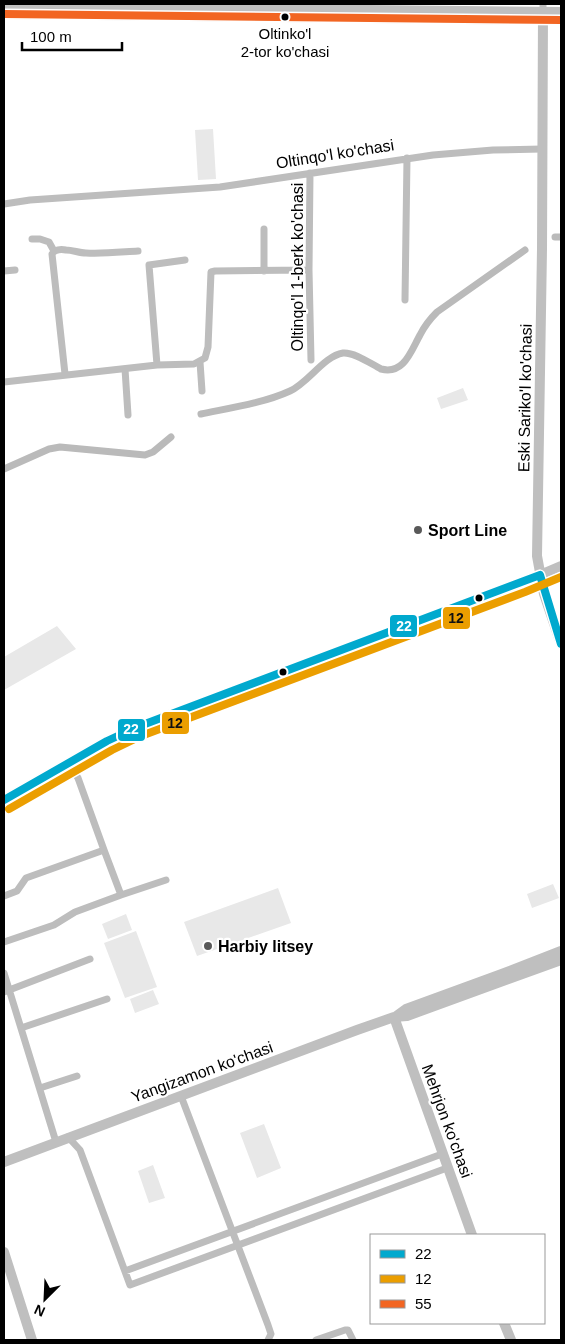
<svg xmlns="http://www.w3.org/2000/svg" width="565" height="1344" font-family="Arial,sans-serif">
	<style>
		.green { fill: #e8e8e8 }
		.lines { fill: none; stroke-linecap: round; stroke-linejoin: round }
		.canal { stroke: #bababa; stroke-width: 7 }
		.street { stroke: #bdbdbd; stroke-width: 7 }
		.secondary { stroke: #bfbfbf; stroke-width: 10 }
		.bus-1-casing { stroke: #fff; stroke-width: 11 }
		.bus-2-casing { stroke: #fff; stroke-width: 11 }
		.bus-3-casing { stroke: #fff; stroke-width: 11 }
		.bus-1 { stroke: #00a9ce; stroke-width: 8 }
		.bus-2 { stroke: #eb9e00; stroke-width: 8 }
		.bus-3 { stroke: #f26522; stroke-width: 8 }
		.bus-dot { fill: #000; stroke: #fff; stroke-width: 2 }
		.poi-dot { fill: #595959; stroke: #fff; stroke-width: 2 }
		.labels { text-anchor: middle; dominant-baseline: central; stroke-width: 4.5; stroke-linejoin: round; paint-order: stroke }
		.bus-label { font-size: 15px; fill: #000; stroke: #fff }
		.street-label { font-size: 16px; fill: #000; stroke: #fff }
		.poi-label { font-size: 16px; font-weight: bold; fill: #000; stroke: #fff; text-anchor: start }
		.line-badge { stroke: #fff; stroke-width: 2 }
		.badge-label { font-size: 14px; text-anchor: middle; font-weight: bold; fill: #fff }
		.pale-badge-label { font-size: 14px; text-anchor: middle; font-weight: bold; fill: #111 }
	</style>
	<rect width="100%" height="100%" fill="#fff"/>
	<path class="green" d="M213 129 216 179 198 180 195 130Z
		M463 388 468 400 441 409 437 398Z
		M57 626 76 649 4 690V657Z
		M553 884 559 898 532 908 527 894Z
		M278 888 291 923 197 956 184 922Z
		M126 914 132 930 108 939 102 924Z
		M136 931 157 987 125 998 104 943Z
		M153 990 159 1004 135 1013 130 999Z
		M264 1124 281 1168 257 1178 240 1133Z
		M153 1165 165 1198 149 1203 138 1171Z"/>
	<g class="lines">
		<path class="canal" d="M555 237H561
			M201 414C230 408 264 403 290 391 308 383 324 356 343 353 355 352 371 364 381 369 404 375 411 351 420 335 424 327 430 319 437 312L525 250
			M4 469 49 449 60 447 145 455 153 452 171 437"/>
		<path class="street" d="M543 4V12
			M310 173 309 270 311 360
			M4 204 30 200 220 187 433 155 493 150 542 149
			M264 229V271
			M32 239H40L49 242 54 251
			M4 271 15 270
			M405 300 407 158
			M200 362 202 391
			M157 365 149 265 185 260
			M125 369 128 415
			M65 374 52 254C55 249 60 249 66 250 73 250 79 253 86 253 103 254 121 252 138 251
			M4 382 157 365 194 364 205 358 208 347 211 272 215 271 309 270
			M121 895 166 880
			M4 896 17 891 26 878 104 850 78 778 69 764
			M4 942 54 925 75 912 121 895 104 850
			M4 973 56 1142
			M4 992 90 959
			M21 1028 107 999
			M40 1088 77 1076
			M181 1096 268 1325 271 1334 268 1340
			M68 1137 80 1150 130 1285 447 1168
			M125 1271 442 1154
			M316 1340 345 1330H348L353 1340"/>
		<path class="secondary" d="M4 6 561 12
			M543 12 542 249 537 556 544 594 561 644
			M4 14 561 20
			M4 800 107 741 137 727 521 583 561 566
			M394 1017 472 1235
			M395 1017 406 1009 499 975 561 951
			M4 1162 357 1030 394 1017 407 1016 561 960
			M4 1252 32 1340
			M504 1323 511 1340"/>
		<g class="bus-1-casing">
			<path id="bus-1" d="M540 575 561 644
				M4 800 107 741 137 727 540 575"/>
		</g>
		<g class="bus-2-casing">
			<path id="bus-2" d="M9 809 112 750 141 736 525 592 561 577"/>
		</g>
		<g class="bus-3-casing">
			<path id="bus-3" d="M4 14 561 20"/>
		</g>
		<use href="#bus-1" class="bus-1"/>
		<use href="#bus-2" class="bus-2"/>
		<use href="#bus-3" class="bus-3"/>
	</g>
	<g class="bus-dot">
		<circle cx="285" cy="17" r="4.5"/>
		<circle cx="479" cy="598" r="4.5"/>
		<circle cx="283" cy="672" r="4.5"/>
	</g>
	<g class="poi-dot">
		<circle cx="418" cy="530" r="5"/>
		<circle cx="208" cy="946" r="5"/>
	</g>
	<g class="labels">
		<g class="bus-label">
			<text x="285" y="33">Oltinko'l<tspan x="285" dy="18">2-tor ko'chasi</tspan></text>
		</g>
		<g class="street-label">
			<text transform="translate(335 154) rotate(-9)">Oltinqo'l ko'chasi</text>
			<text transform="translate(297 267) rotate(-90)">Oltinqo'l 1-berk ko'chasi</text>
			<text transform="translate(525 398) rotate(-89)">Eski Sariko'l ko'chasi</text>
			<text transform="translate(202 1072) rotate(-20)">Yangizamon ko'chasi</text>
			<text transform="translate(447 1121) rotate(70)">Mehrjon ko'chasi</text>
		</g>
		<g class="poi-label">
			<text x="428" y="530">Sport Line</text>
			<text x="218" y="946">Harbiy litsey</text>
		</g>
	</g>
	<g class="line-badge">
		<rect x="442" y="606" width="29" height="24" rx="5" fill="#eb9e00"/>
		<rect x="389" y="614" width="29" height="24" rx="5" fill="#00a9ce"/>
		<rect x="161" y="711" width="29" height="24" rx="5" fill="#eb9e00"/>
		<rect x="117" y="718" width="29" height="24" rx="5" fill="#00a9ce"/>
	</g>
	<g class="badge-label">
		<text x="404" y="631">22</text>
		<text x="131" y="734">22</text>
	</g>
	<g class="pale-badge-label">
		<text x="456" y="623">12</text>
		<text x="175" y="728">12</text>
	</g>
	<rect width="565" height="1344" fill="none" stroke="#000000" stroke-width="10"/>
	<rect x="370" y="1234" width="175" height="90" fill="#ffffff" stroke="#999999"/>
	<rect x="380" y="1250" width="25" height="8" fill="#00a9ce" stroke="#999999"/>
	<text x="415" y="1259" font-size="15" fill="#000000">22</text>
	<rect x="380" y="1275" width="25" height="8" fill="#eb9e00" stroke="#999999"/>
	<text x="415" y="1284" font-size="15" fill="#000000">12</text>
	<rect x="380" y="1300" width="25" height="8" fill="#f26522" stroke="#999999"/>
	<text x="415" y="1309" font-size="15" fill="#000000">55</text>
	<g transform="translate(45 1299) rotate(204)" stroke="#ffffff" stroke-width="4" paint-order="stroke">
	<path d="M0-4L9 19L0 12L-9 19Z" fill="#000000"/>
	<text y="-8" font-size="14" font-weight="bold" text-anchor="middle" fill="#000000">N</text>
	</g>
	<path d="M22 42v8h100v-8" fill="none" stroke="#000000" stroke-width="2.5"/>
	<text x="30" y="42" font-size="15" fill="#000000" stroke="#ffffff" stroke-width="4" paint-order="stroke">100 m</text>
</svg>
